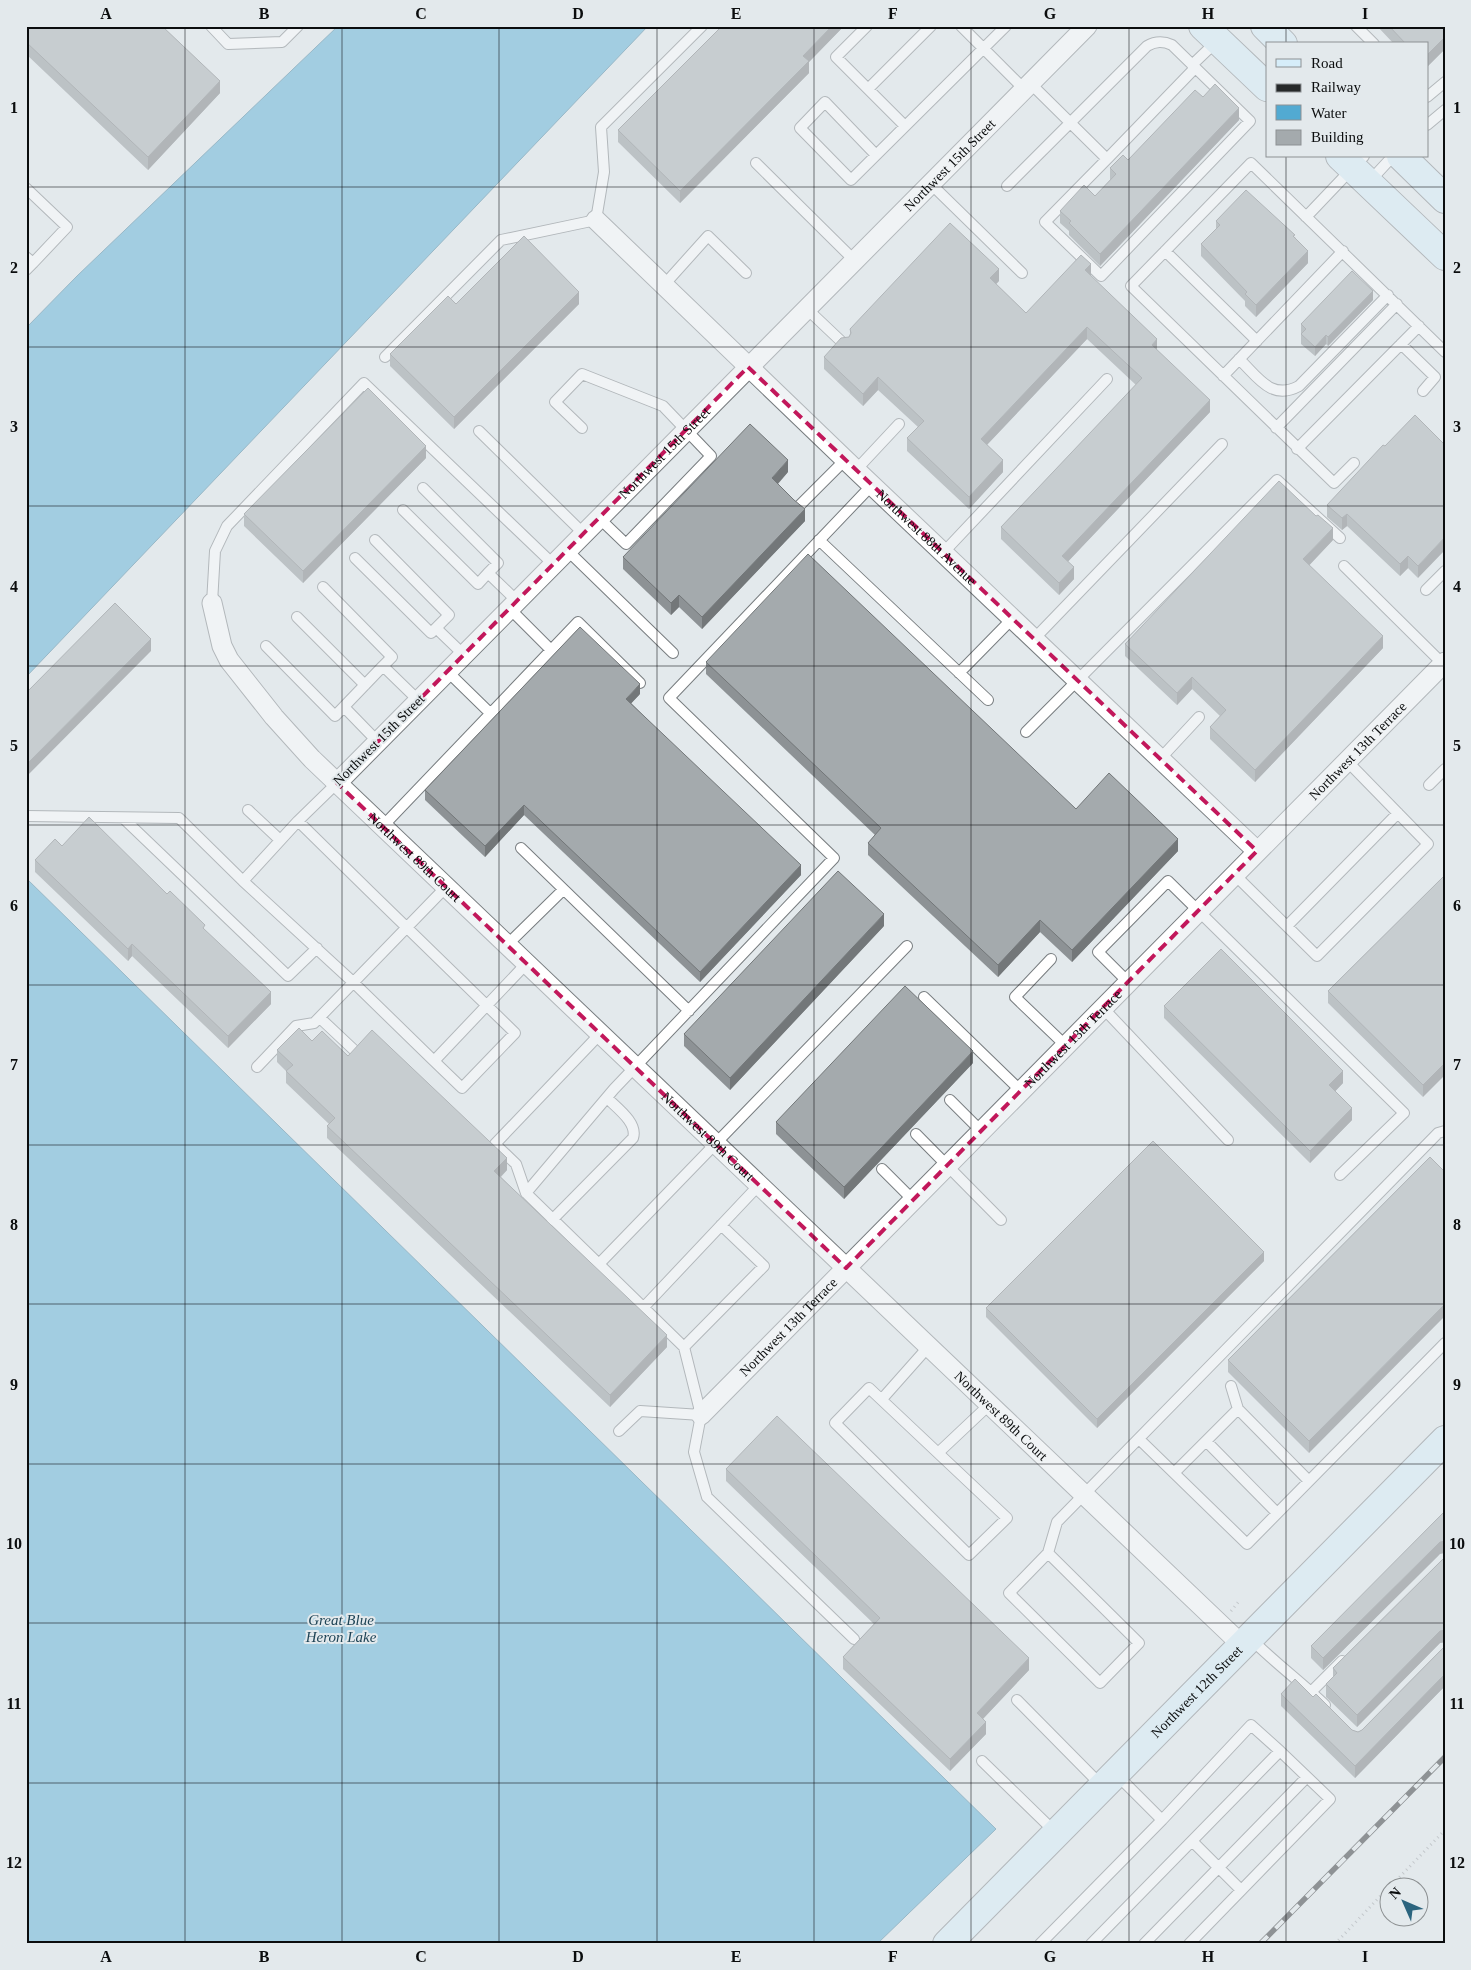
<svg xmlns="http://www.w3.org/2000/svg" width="1471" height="1970" font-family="'Times New Roman',serif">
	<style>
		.water { fill: #52aad2; stroke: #3d7b97 }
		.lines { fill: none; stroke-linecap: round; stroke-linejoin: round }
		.service-casing { stroke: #777c7f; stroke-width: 12 }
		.minor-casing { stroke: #777c7f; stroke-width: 21 }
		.secondary-casing { stroke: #777c7f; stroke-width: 30 }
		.path { stroke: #9b9fa2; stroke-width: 3; stroke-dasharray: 1 4; stroke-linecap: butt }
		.service { stroke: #fff; stroke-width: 10 }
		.minor { stroke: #fff; stroke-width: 19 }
		.secondary { stroke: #d6edf9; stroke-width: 28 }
		.rail-casing { stroke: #26292a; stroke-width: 5.5 }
		.rail { stroke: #e3e9ec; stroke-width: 4; stroke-dasharray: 11; stroke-linecap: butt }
		.wall { fill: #8d9295 }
		.shaded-wall { fill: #737779 }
		.building { fill: #a4aaad; stroke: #737779 }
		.marked { fill: none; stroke: #c2185b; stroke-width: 4; stroke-dasharray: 10 6; stroke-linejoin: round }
		.grid { fill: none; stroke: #0b0d0e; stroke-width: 1; stroke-opacity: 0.55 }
		.labels { text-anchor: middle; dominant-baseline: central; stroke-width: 4; stroke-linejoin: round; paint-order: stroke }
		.street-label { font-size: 14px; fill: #0b0d0e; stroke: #e3e9ec }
		.water-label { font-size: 15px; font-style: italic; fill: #1e4456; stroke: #e3e9ec }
		.neatline { fill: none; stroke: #0b0d0e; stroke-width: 2 }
		.grid-label { font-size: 16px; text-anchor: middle; font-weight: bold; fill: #0b0d0e }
	</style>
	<rect width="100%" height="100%" fill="#e3e9ec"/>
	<path class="water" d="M338 26H648L26 677V328L77 276Z
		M26 878 996 1829 877 1944H26Z"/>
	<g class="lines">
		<g class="service-casing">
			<path id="service" d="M211 26 228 44 282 42 298 26
				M867 26 836 57 905 126
				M961 26 1024 89
				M1356 26 1374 44
				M1192 65 1217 41
				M868 89 931 26
				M1427 97 1445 82
				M1427 125 1445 110
				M876 155 825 102 800 128 851 180 1006 26
				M1107 159 1195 68
				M756 163 854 260
				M1369 182 1393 156
				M931 184 1022 273
				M1007 186 1147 46C1156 41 1163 41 1172 45L1250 121 1101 276 1045 222 1107 159 1030 83
				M26 188 67 227 33 263
				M1306 217 1364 156
				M1165 251 1257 341
				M26 257 33 263 26 270
				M664 285 708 236 746 273
				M806 308 844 344
				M1401 344 1435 377 1423 391
				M385 357 501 240 596 220 604 172 601 127 702 26
				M1239 359C1258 377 1271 401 1299 386L1388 295
				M1223 376 1343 251
				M582 428 555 402 582 374 663 406 711 456 626 544 599 518
				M1276 428 1397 304
				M479 431 584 534
				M1297 449 1419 326
				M1354 463 1334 483 1131 286 1251 163 1445 352
				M856 470 899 424
				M423 488 498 563 488 573 517 601
				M798 507 845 460
				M403 510 478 584 488 573
				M375 540 449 615 436 628 464 655
				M819 540 988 700
				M567 550 673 653
				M943 553 1107 379
				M355 558 431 633 436 628
				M1344 566 1443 664
				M323 587 392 657 383 666 419 701
				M1426 590 1445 571
				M212 603 215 551 227 526 364 383 553 564
				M509 608 551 650
				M297 617 365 685
				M1034 639 1222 444
				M266 646 335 716 383 666
				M447 671 490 713
				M959 673 1012 619
				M344 707 378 742
				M1026 732 1277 480 1340 538
				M1160 759 1199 717
				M1429 785 1445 769
				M248 810 280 840
				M26 816 179 818 243 881 354 983 434 1061
				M123 818 288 976 317 948
				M298 821C370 892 442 962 515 1033L462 1088 434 1061 526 964
				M382 827 578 622 640 683
				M521 848 689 1011
				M1234 874 1317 956 1428 844 1347 761
				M243 881 298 821 337 783
				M1287 926 1398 813
				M507 945 563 890
				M1051 959 1015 997 1065 1045
				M1128 982 1098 952 1168 881 1404 1113 1340 1175
				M924 997 1021 1091
				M1103 1008 1228 1140
				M320 1018 354 1050
				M257 1067 296 1026 314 1023 446 887
				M950 1100 981 1131
				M916 1134 1001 1220
				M882 1169 913 1200
				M526 1193 516 1164 495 1144 600 1034
				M552 1220 633 1138C638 1123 617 1108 607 1098
				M598 1265 907 946
				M643 1308 759 1185
				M684 1347 764 1266 721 1225
				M1231 1386 1238 1409
				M882 1399 929 1346
				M619 1431 640 1411 701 1415
				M1139 1439 1247 1544 1445 1343
				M1206 1441 1277 1513
				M938 1453 1007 1518 969 1555 835 1423 869 1388 938 1453 990 1404
				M1174 1473 1238 1409 1309 1481
				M1048 1553 1139 1643 1100 1683 1009 1593 1048 1553 1057 1522 1438 1133 1445 1131
				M1250 1638C1274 1662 1301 1682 1325 1705
				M854 1639 707 1497 694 1452 701 1415 684 1347 526 1193 614 1089 834 858 669 698 872 485
				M1311 1692 1342 1661
				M1017 1700 1102 1786
				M982 1761 1056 1833
				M1162 1820 1251 1725 1280 1751
				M1192 1841 1241 1890
				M1040 1944 1162 1820 1117 1775
				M1091 1944 1280 1751 1330 1799 1189 1944
				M1144 1944 1307 1777"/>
		</g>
		<g class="minor-casing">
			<g id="minor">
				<path id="s1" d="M596 220 856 470 1257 851"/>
				<path id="s2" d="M212 603 222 646 229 660 274 717 312 759 1242 1645"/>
				<path id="s3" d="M337 783 1087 26"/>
				<path id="s4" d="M701 1415 1445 662"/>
			</g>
		</g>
		<g class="secondary-casing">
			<g id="secondary">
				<path d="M1203 26 1267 87"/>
				<path d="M1265 26 1283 44"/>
				<path d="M1340 156 1445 256"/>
				<path d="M1401 156 1445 199"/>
				<path id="s5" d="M947 1944 1445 1440"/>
			</g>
		</g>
		<path class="path" d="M1231 1611 1240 1600
			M1389 1888 1445 1830
			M1335 1944 1388 1888"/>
		<use href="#service" class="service"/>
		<use href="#minor" class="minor"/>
		<use href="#secondary" class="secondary"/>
		<g class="rail-casing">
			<path id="rail" d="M1260 1944 1445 1757"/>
		</g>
		<use href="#rail" class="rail"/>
	</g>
	<path class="wall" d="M26 26 220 93 148 170 26 54Z
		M722 26H844L809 62V73L680 203 618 142V130Z
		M1377 26H1445V49L1427 67V44H1394Z
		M1203 97 1239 120 1100 266 1069 235V231L1060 223V211L1095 196 1110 180V168L1128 160Z
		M1216 221 1295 237 1308 263 1256 317 1245 306V301L1201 256V244L1216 230Z
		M1091 276 1157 350 1210 412 1068 561 1074 579 1059 595 1001 539V527L1136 385 1087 339 987 445 1003 472 969 509 907 451V438L918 427 878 390 863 406 824 369V357L849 337 850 334V329L999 281 996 284 1026 313Z
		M1373 300 1328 346 1326 344 1315 356 1301 344V324Z
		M456 304H579L454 429 390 366V354Z
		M1445 445 1418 578 1408 568 1400 576 1347 526 1342 530 1327 517V505L1385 446Z
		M426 458 303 583 244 526V514Z
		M788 472 778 484 805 521 702 629 679 607 671 615 623 569V557Z
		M1333 540 1309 565 1383 648 1255 782 1210 739V727L1220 716 1192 689 1177 705 1125 656V644Z
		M706 662 1076 809 1178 851 1072 962 1040 932 998 977 868 855V843L875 835 706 674Z
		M640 694 631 703 801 875 700 982 524 815 485 857 425 800V790Z
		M62 846 167 894 205 931 271 1004 228 1048 132 956 128 961 35 872V860Z
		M1445 875 1423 1097 1328 1003V991Z
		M884 926 730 1090 684 1046V1034Z
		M1164 1006 1343 1083 1335 1091 1352 1120 1310 1163 1164 1018Z
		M312 1041 348 1056 507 1170 501 1177 667 1347 610 1407 327 1138V1126L329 1124 286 1083V1071L277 1062V1050Z
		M973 1063 844 1199 776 1134V1122Z
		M1430 1157 1309 1453 1228 1372V1360Z
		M1264 1261 1097 1428 986 1317V1308Z
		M726 1469 1029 1670 983 1719 986 1734 950 1771 843 1669V1657L874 1624 726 1481Z
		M1440 1554 1323 1670 1311 1658V1646Z
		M1445 1557V1642L1440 1643 1357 1727 1326 1697V1684L1333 1677V1668Z
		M1445 1646V1686L1355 1778 1281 1706V1694L1313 1697 1352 1730 1358 1732 1362 1730Z"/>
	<path class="shaded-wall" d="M832 26H844L809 62V73L680 203V191L803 56Z
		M1445 37V49L1427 67V55Z
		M220 81V93L148 170V157Z
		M1239 108V120L1100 266V254Z
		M1308 251V263L1256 317V305Z
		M1091 264V276L1085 270Z
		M999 269V281L990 290V278Z
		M1373 291V300L1328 346V337Z
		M579 292V304L454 429V417Z
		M1087 327V339L981 451V439Z
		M1326 335V344L1315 356V347Z
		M1157 339V351L1152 345Z
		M878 377V390L863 406V394Z
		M1210 400V412L1062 568V556Z
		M426 446V458L303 583V571Z
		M788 460V472L772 490V478Z
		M1003 460V472L969 509V497Z
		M805 509V521L702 629V617Z
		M1347 514V526L1342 530V518Z
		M1333 528V540L1303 572V559Z
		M1445 537V550L1418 578V566Z
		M1408 556V568L1400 576V564Z
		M1074 567V579L1059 595V583Z
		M679 595V607L671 615V603Z
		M1383 636V648L1255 782V770Z
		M151 639V651L26 777V765Z
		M1192 677V689L1177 705V693Z
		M640 684V694L626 709V699Z
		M524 805V815L485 857V846Z
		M1178 839V851L1072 962V950Z
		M801 865V875L700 982V972Z
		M884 914V926L730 1090V1078Z
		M1040 920V932L998 977V965Z
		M132 944V956L128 961V949Z
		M271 992V1004L228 1048V1036Z
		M973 1051V1063L844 1199V1187Z
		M1445 1063V1075L1423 1097V1085Z
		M1343 1071V1083L1329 1098V1085Z
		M1352 1108V1120L1310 1163V1151Z
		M507 1158V1170L494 1183V1171Z
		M1264 1252V1261L1097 1428V1419Z
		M1445 1304V1316L1309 1453V1441Z
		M667 1335V1347L610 1407V1395Z
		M1445 1541V1553L1440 1554 1323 1670V1658L1440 1542Z
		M1445 1630V1642L1440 1643 1357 1727V1715L1440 1631Z
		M1029 1658V1670L977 1725V1713Z
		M1445 1674V1686L1355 1778V1766Z
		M986 1722V1734L950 1771V1759Z"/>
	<path class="building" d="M26 26H162L220 81 148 157 26 42Z
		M722 26H832L803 56 809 61 680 191 618 130Z
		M1389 26H1445V37L1427 55V44H1406Z
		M1215 84 1239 108 1100 254 1069 223 1071 221 1060 211 1084 185 1095 196 1116 174 1110 168 1123 155 1128 160 1195 90 1203 97Z
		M1246 190 1295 235 1293 236 1308 251 1256 305 1245 294 1247 292 1201 244 1220 225 1216 221Z
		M950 223 999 269 990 278 1026 313 1081 255 1091 264 1085 270 1157 339 1152 345 1210 400 1062 556 1074 567 1059 583 1001 527 1142 378 1087 327 981 439 1003 460 969 497 907 438 924 421 878 377 863 394 824 357 841 338 849 337 851 333 850 329Z
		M524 236 579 292 454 417 390 354 448 296 456 304Z
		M1352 271 1373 291 1328 337 1326 335 1315 347 1301 334 1306 329 1301 324Z
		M368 388 426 446 303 571 244 514Z
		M1415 415 1445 445V537L1418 566 1408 556 1400 564 1347 514 1342 518 1327 505 1383 445 1385 446Z
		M750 424 788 460 772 478 794 500 805 509 702 617 679 595 671 603 623 557Z
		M1279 481 1316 516 1318 515 1333 528 1303 559 1383 636 1255 770 1210 727 1226 710 1192 677 1177 693 1125 644Z
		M808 554 1076 809 1109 773 1178 839 1072 950 1040 920 998 965 868 843 881 828 706 662Z
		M115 603 151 639 26 765V693Z
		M580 627 640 684 626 699 801 865 700 972 524 805 485 846 425 790Z
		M89 817 167 894 170 891 205 925 203 928 271 992 228 1036 132 944 128 949 35 860 55 839 62 846Z
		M838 871 884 914 730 1078 684 1034Z
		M1445 875V1063L1423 1085 1328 991Z
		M1221 949 1343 1071 1329 1085 1352 1108 1310 1151 1164 1006Z
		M905 986 973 1051 844 1187 776 1122Z
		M299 1028 312 1041 322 1031 348 1056 372 1030 507 1158 494 1171 667 1335 610 1395 327 1126 335 1118 286 1071 293 1065 277 1050Z
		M1153 1141 1264 1252 1097 1419 986 1308Z
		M1430 1157 1445 1172V1304L1309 1441 1228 1360Z
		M777 1416 1029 1658 977 1713 986 1722 950 1759 843 1657 880 1618 726 1469Z
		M1445 1511V1541L1440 1542 1323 1658 1311 1646Z
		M1445 1557V1630L1440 1631 1357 1715 1326 1684 1337 1673 1333 1668Z
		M1445 1646V1674L1355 1766 1281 1694 1295 1679 1313 1697 1316 1694 1352 1730 1358 1732 1362 1730Z"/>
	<path d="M0 0H1471V1970H0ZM748 367 1257 851 846 1268 337 783Z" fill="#e3e9ec" fill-opacity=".55" fill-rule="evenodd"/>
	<path class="marked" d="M748 367 1257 851 846 1268 337 783Z"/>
	<path class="grid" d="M185 26V1944M342 26V1944M499 26V1944M657 26V1944M814 26V1944M971 26V1944M1129 26V1944M1286 26V44M1286 156V1944M26 187H1445M26 347H1445M26 506H1445M26 666H1445M26 825H1445M26 985H1445M26 1145H1445M26 1304H1445M26 1464H1445M26 1623H1445M26 1783H1445"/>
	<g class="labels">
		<g class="street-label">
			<text stroke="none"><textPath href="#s3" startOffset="870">Northwest 15th Street</textPath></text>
			<text stroke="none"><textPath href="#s3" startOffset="465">Northwest 15th Street</textPath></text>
			<text stroke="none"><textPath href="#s1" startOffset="458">Northwest 88th Avenue</textPath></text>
			<text transform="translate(379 740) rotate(-45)">Northwest 15th Street</text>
			<text stroke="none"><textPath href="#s4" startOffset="934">Northwest 13th Terrace</textPath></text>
			<text stroke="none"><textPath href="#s2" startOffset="331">Northwest 89th Court</textPath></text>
			<text stroke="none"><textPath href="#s4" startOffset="529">Northwest 13th Terrace</textPath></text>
			<text stroke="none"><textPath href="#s2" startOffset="736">Northwest 89th Court</textPath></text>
			<text stroke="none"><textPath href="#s4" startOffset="124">Northwest 13th Terrace</textPath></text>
			<text stroke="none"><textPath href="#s2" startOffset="1141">Northwest 89th Court</textPath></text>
			<text stroke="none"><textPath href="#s5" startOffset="355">Northwest 12th Street</textPath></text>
		</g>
		<g class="water-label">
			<text x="341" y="1620">Great Blue<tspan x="341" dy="17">Heron Lake</tspan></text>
		</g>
	</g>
	<rect width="1471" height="1970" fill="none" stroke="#e3e9ec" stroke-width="55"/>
	<rect x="1266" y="42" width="162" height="115" fill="#e3e9ec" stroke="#8d9193"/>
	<rect x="1276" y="59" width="25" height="8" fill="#d6edf9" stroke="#8d9193"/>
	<text x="1311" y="68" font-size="15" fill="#0b0d0e">Road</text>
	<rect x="1276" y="84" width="25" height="8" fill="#26292a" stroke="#8d9193"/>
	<text x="1311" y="92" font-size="15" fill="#0b0d0e">Railway</text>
	<rect x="1276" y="105" width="25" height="15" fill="#52aad2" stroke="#8d9193"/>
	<text x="1311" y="118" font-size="15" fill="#0b0d0e">Water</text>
	<rect x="1276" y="130" width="25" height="15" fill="#a4aaad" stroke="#8d9193"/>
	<text x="1311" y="142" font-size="15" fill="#0b0d0e">Building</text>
	<g transform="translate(1404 1902) rotate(315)"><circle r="24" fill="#e3e9ec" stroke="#8d9193"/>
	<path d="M0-4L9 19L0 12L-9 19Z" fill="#2b647e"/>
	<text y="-8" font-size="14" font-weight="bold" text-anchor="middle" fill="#0b0d0e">N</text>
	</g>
	<rect x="28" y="28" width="1416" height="1914" class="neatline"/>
	<g class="grid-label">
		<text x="106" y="19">A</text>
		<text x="264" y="19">B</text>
		<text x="421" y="19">C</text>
		<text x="578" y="19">D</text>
		<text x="736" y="19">E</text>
		<text x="893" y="19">F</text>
		<text x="1050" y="19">G</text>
		<text x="1208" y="19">H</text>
		<text x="1365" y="19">I</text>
		<text x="14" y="113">1</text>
		<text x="1457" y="113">1</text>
		<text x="14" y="273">2</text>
		<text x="1457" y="273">2</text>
		<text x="14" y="432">3</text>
		<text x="1457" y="432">3</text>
		<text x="14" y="592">4</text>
		<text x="1457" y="592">4</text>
		<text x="14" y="751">5</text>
		<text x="1457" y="751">5</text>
		<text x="14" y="911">6</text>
		<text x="1457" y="911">6</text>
		<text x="14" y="1070">7</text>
		<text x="1457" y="1070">7</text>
		<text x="14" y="1230">8</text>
		<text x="1457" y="1230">8</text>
		<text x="14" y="1390">9</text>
		<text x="1457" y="1390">9</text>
		<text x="14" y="1549">10</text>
		<text x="1457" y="1549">10</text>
		<text x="14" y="1709">11</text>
		<text x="1457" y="1709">11</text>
		<text x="14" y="1868">12</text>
		<text x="1457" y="1868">12</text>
		<text x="106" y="1962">A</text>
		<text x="264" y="1962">B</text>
		<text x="421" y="1962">C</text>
		<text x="578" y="1962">D</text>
		<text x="736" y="1962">E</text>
		<text x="893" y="1962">F</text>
		<text x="1050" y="1962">G</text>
		<text x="1208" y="1962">H</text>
		<text x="1365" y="1962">I</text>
	</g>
</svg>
